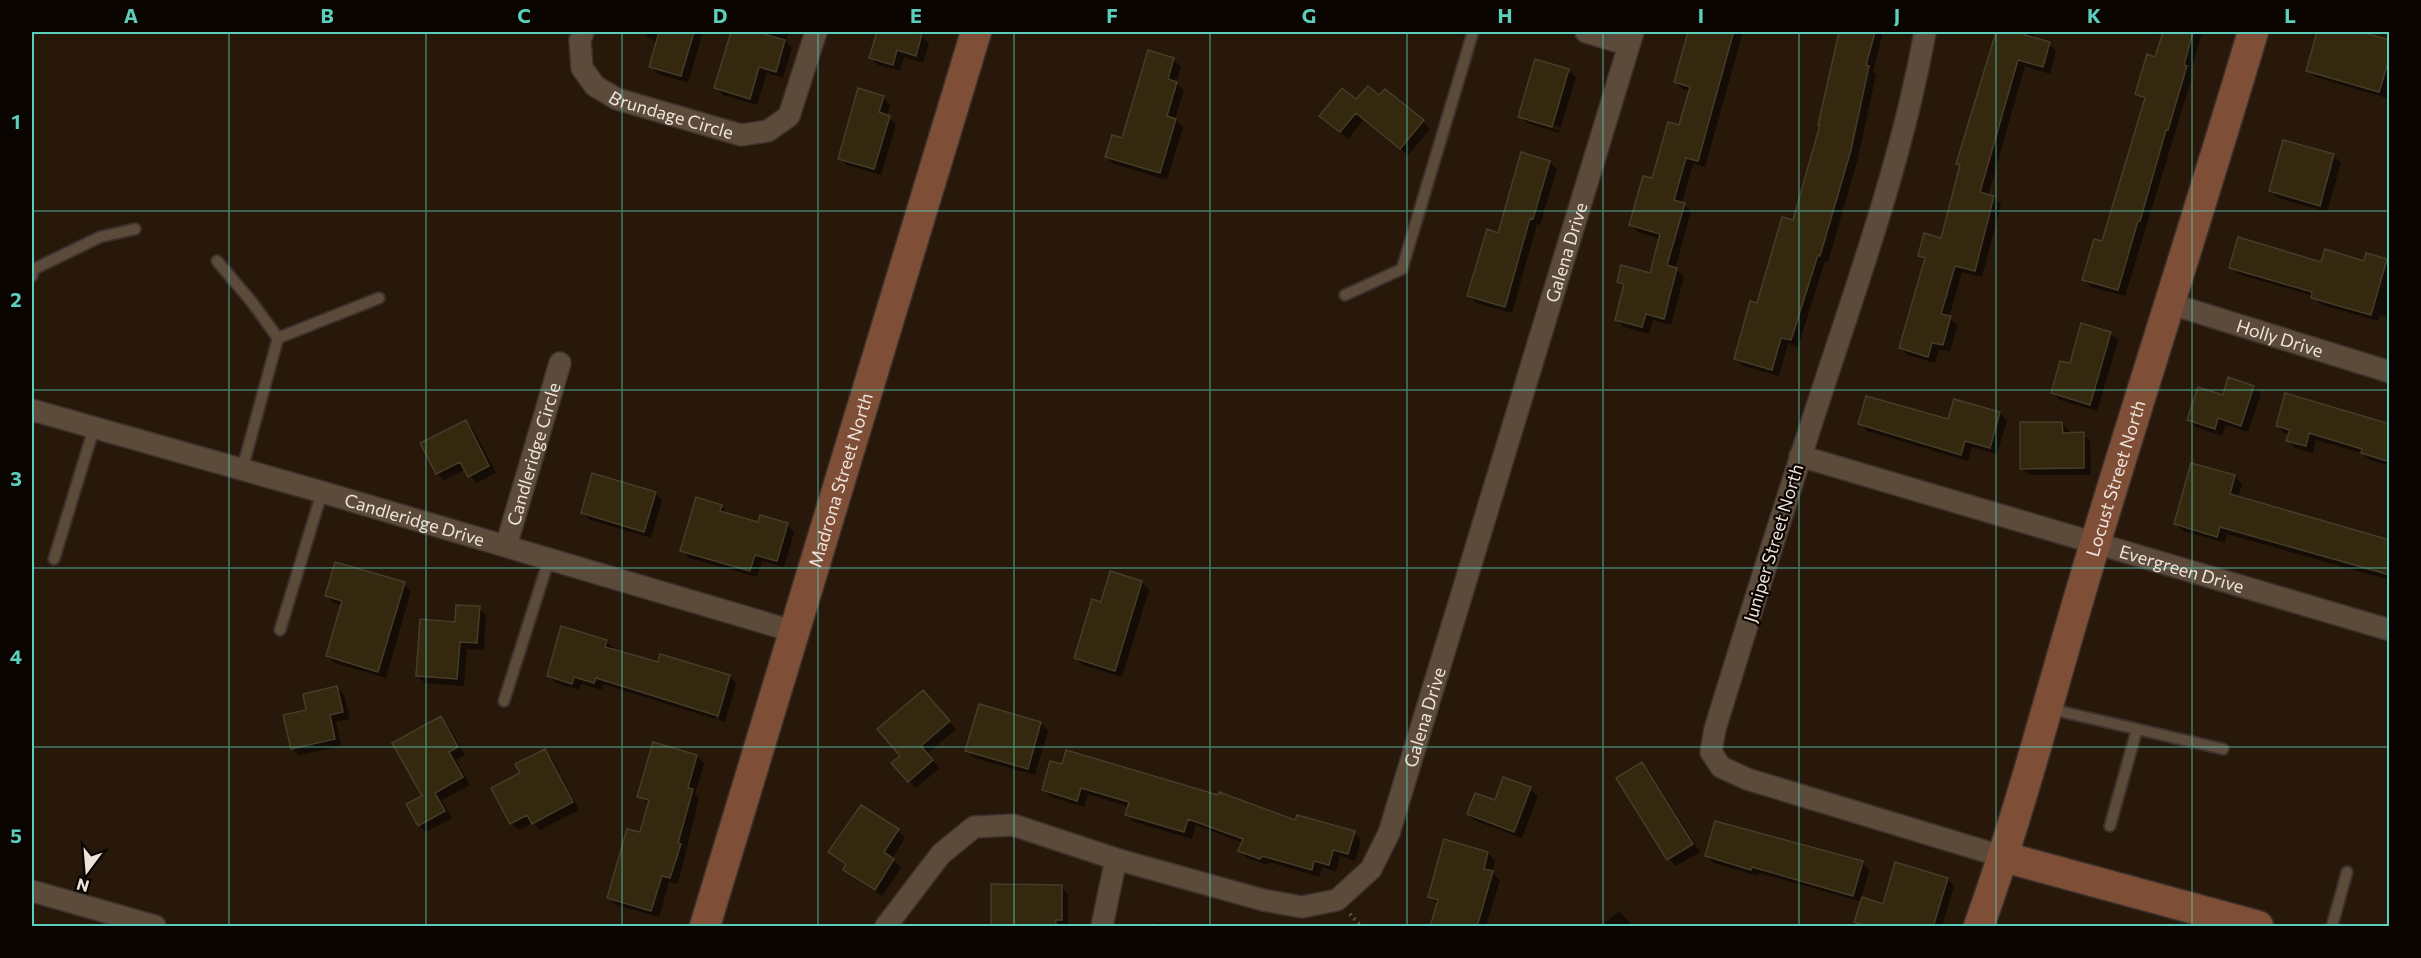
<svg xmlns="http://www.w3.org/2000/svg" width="2421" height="958" font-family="Commissioner,sans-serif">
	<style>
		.shadow { fill: #0007; fill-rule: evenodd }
		.building { fill: #34280f; stroke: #463d29; stroke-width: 1.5 }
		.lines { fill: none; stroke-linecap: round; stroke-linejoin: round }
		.lane-casing { stroke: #3c312c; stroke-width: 14 }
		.street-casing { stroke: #3c312c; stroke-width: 24 }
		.secondary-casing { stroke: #3c312c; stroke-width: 33 }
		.path { stroke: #695b4f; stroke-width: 4; stroke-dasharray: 1.5 4.5; stroke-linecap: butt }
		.lane { stroke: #5c4a3b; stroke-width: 10 }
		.street { stroke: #5c4a3b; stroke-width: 21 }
		.secondary { stroke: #7f4e37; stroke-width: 30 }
		.grid { fill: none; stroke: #5bcebc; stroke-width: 1.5; stroke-opacity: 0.55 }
		.labels { text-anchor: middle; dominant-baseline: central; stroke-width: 4.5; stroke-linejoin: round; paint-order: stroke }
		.street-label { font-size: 18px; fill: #eee3da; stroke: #0b0502 }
		.neatline { fill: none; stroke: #5bcebc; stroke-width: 2 }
		.grid-label { font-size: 20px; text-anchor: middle; font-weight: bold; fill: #5bcebc }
	</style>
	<rect width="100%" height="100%" fill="#27180a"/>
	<path class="shadow" d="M647 32H703L688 83 658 74 650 67 657 43 646 35Z
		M732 32H789L786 42 792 48 783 78 767 73 757 105 723 95 716 88Z
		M878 32H925L923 37 929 43 923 63 904 57 900 71 878 65 871 58Z
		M1690 32H1743L1705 167 1693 164 1682 203 1691 211 1675 269 1684 277 1671 325 1653 320 1649 334 1624 327 1617 320 1625 288 1618 281 1651 274 1660 239 1638 232 1631 225 1680 127 1691 91 1683 89 1675 82Z
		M1841 32H1883L1873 72 1876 75 1858 158 1828 262 1825 261 1798 347 1788 344 1779 376 1743 366 1735 359 1794 222 1821 126 1820 124Z
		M1997 32H2036L2033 39 2049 44 2056 51 2050 74 2025 66 1988 196 1994 197 2001 205 1982 277 1962 272 1949 317 1957 325 1950 352 1939 349 1935 363 1908 355 1901 348 1926 262 1920 256 1942 240 1961 167 1957 164Z
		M2164 32H2202L2191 72 2193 74 2125 296 2091 287 2084 280 2103 243 2144 101 2137 94 2156 59Z
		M2319 32H2355L2390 41V99L2315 77 2308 70Z
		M1149 52 1174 60 1181 67 1176 83 1184 90 1175 119 1183 127 1167 180 1114 164 1106 157 1123 140Z
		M1568 70 1576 77 1559 133 1527 123 1520 116ZM1527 117 1560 127 1559 130 1527 121Z
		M883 97 890 105 887 116 896 124 881 175 847 165 839 158Z
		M1380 97 1423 122 1430 129 1408 155 1364 119 1348 139 1328 123 1356 101Z
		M2284 142 2334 156 2341 163 2327 212 2278 198 2270 190Z
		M1549 162 1557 169 1540 225 1537 224 1512 313 1476 303 1469 296 1499 234Z
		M2386 260 2390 263V318L2380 315 2378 321 2320 304 2313 296 2238 274 2231 267Z
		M2110 333 2118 341 2097 411 2060 400 2052 393 2071 365Z
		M2253 387 2261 394 2248 432 2226 425 2222 436 2196 427 2189 420 2224 397Z
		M2000 413 2007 421 1997 454 1972 447 1968 461 1867 431 1860 423 1949 421Z
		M466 421 473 429 496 473 476 483 466 469 444 480 437 473Z
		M2062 423 2069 431V434H2083L2090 441 2091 475H2029L2022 468Z
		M2277 425H2390V466L2370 460 2362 453 2316 440 2313 453 2295 448 2288 440 2290 434 2284 433Z
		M2234 476 2242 484 2238 498 2390 542V580L2227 534 2225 543 2183 531 2175 524Z
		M655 493 662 500 651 538 590 520 583 513Z
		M721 506 728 514 759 524H787L794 532 784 567 762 561 757 577 689 558 682 550Z
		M1111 573 1142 582 1149 590 1122 677 1083 665 1076 658 1102 604Z
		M404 584 411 591 386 678 335 663 328 656 343 606 334 603 326 596Z
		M479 608 486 615 484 650 467 649 464 686 425 683 417 676 456 623Z
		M606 641 613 648 612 651 659 664 729 676 736 683 725 722 718 720 730 678H727L715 719 603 684 602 690 581 684 579 690 556 683 549 676Z
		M337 688 344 695 350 719 336 722 341 746 299 755 292 748 308 711Z
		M930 699 956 729 927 754 940 768 916 788 909 781 902 756Z
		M441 718 448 725 465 755 456 760 470 785 442 800 452 818 426 832 419 825Z
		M1041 723 1048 731 1035 775 974 758 967 750Z
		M545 751 552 758 579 810 540 830 533 823 519 830 511 823 522 774Z
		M696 756 704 763 695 794 699 798 678 884 669 882 659 917 616 905 608 897 641 834 650 804 639 796Z
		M1052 762 1296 822 1354 833 1361 840 1355 861 1340 856 1336 872 1322 867 1319 877 1269 862 1268 865 1247 858 1240 851 1243 843 1196 825 1192 839 1134 822 1127 814 1129 807 1088 794 1084 807 1051 797 1043 790Z
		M1642 764 1649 771 1700 852 1676 866 1669 859Z
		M1530 789 1538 796 1522 838 1476 821 1468 814Z
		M861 807 898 831 905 838 892 859 901 868 882 896 852 877 845 869 847 866 830 852Z
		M1488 853 1495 861 1492 872 1500 880 1486 926H1431L1437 904 1429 897Z
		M1706 856 1862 862 1869 870 1861 899 1884 906 1947 879 1954 886 1942 926H1861L1856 922 1862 902 1759 873 1758 876 1714 863Z
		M1061 887 1068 894V926H992Z
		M1619 911 1633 926H1601Z
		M1157 923 1183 925 1185 926H1157Z"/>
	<path class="building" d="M659 32H694L681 76 649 67Z
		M731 32H757L785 40 776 72 759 67 750 99 714 88Z
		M877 32H914L922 34 916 56 897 50 893 65 869 58Z
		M1688 32H1723L1733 34 1698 161 1686 158 1674 200 1685 203 1667 265 1677 268 1664 319 1646 314 1642 327 1615 320 1624 284 1617 282 1621 265 1650 273 1660 234 1629 225 1643 176 1652 178 1668 122 1679 125 1690 87 1674 82Z
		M1839 32H1875L1866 65 1869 66 1851 150 1820 256 1818 255 1791 340 1781 338 1772 370 1734 359 1750 301 1757 303 1782 217 1793 220 1820 125H1818Z
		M1996 32H2027L2025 35 2050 42 2043 67 2018 60 1980 192 1994 196 1975 271 1955 266 1941 314 1951 316 1943 345 1932 343 1928 357 1899 348 1925 258 1918 256 1924 233 1941 238 1960 165 1956 164Z
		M2163 32H2193L2184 65 2187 66 2168 130H2166L2140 221H2138L2118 290 2082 280 2094 239 2102 241 2145 98 2135 94 2147 54 2155 57Z
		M2317 32H2361L2390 40V56L2379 92 2306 71Z
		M1148 50 1174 58 1168 79 1177 82 1167 116 1176 119 1160 173 1105 157 1112 135 1122 138Z
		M1535 59 1569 69 1552 127 1518 117Z
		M1368 86 1379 95 1385 89 1424 120 1400 149 1356 113 1340 132 1319 116 1342 88 1356 99Z
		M858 88 884 96 879 112 890 116 874 169 838 159Z
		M2283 140 2334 154 2320 206 2269 191Z
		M1521 152 1550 161 1533 219 1530 218 1505 307 1467 296 1487 229 1498 233Z
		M2238 237 2321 262 2325 249 2364 261 2366 253 2387 259 2371 315 2311 298 2312 292 2229 268Z
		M2081 323 2111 332 2090 405 2051 393 2060 361 2070 363Z
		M2228 377 2254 386 2241 426 2218 418 2215 429 2187 420 2198 387 2223 395Z
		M2285 393 2390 424V462L2361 453 2362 449 2309 433 2306 446 2286 441 2290 430 2276 426Z
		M1866 396 1948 419 1954 399 2000 412 1990 448 1965 441 1961 455 1858 424Z
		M466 420 489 466 468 477 460 462 436 474 420 443Z
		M2020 422H2062L2063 433 2084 432V468L2020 469Z
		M2191 463 2235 475 2230 494 2390 540V575L2220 527 2217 537 2174 524Z
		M592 473 656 492 644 532 581 513Z
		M696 497 722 505 720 511 758 522 760 515 788 523 777 561 755 555 750 571 680 551Z
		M335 562 405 582 378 672 326 656 342 601 325 596Z
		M1110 571 1142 581 1115 671 1074 658 1092 599 1101 602Z
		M456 605 480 606 477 643 460 642 457 679 416 676 420 619 455 622Z
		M561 626 607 640 605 647 658 662 660 654 730 675 718 716 596 678 594 683 574 677 572 684 547 676Z
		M337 686 343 712 330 715 335 739 291 749 283 715 306 710 303 694Z
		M923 690 950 721 921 746 933 760 908 782 891 763 900 756 877 729Z
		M979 704 1041 722 1028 769 965 751Z
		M441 716 458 747 449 752 463 777 435 793 445 811 418 826 406 804 422 796 392 743Z
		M653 742 697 755 688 788 693 789 678 843 681 844 670 878 662 876 651 911 607 898 627 829 640 832 649 800 637 797Z
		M545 749 573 802 532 824 527 815 510 824 491 788 520 773 515 764Z
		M1066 750 1218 795 1219 792 1295 820 1297 815 1355 831 1348 854 1333 850 1329 865 1314 861 1312 870 1262 856 1260 859 1238 851 1243 839 1188 819 1184 832 1125 815 1129 802 1081 788 1077 801 1042 790 1050 761 1062 764Z
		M1642 762 1693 844 1667 860 1616 778Z
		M1503 777 1531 787 1514 832 1467 814 1475 793 1495 800Z
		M861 805 899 829 884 852 894 859 875 890 843 870 846 864 828 852Z
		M1715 821 1863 861 1853 896 1752 867 1751 870 1705 856Z
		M1444 839 1488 852 1484 869 1493 871 1477 927H1430L1438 900 1428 897Z
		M1895 862 1948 878 1933 927H1869L1854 922 1862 897 1883 904Z
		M991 884 1062 885V920H1056V927H991Z"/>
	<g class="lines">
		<g class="lane-casing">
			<path id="lane" d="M217 261 251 301 278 338
				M32 276 34 269 100 237 135 229
				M1345 295 1402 269 1473 32
				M242 470 278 338 379 298
				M54 559 94 428
				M280 630 322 492
				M504 701 549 559
				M2050 709 2223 749
				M2110 826 2137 729
				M2332 926 2347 872"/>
		</g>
		<g class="street-casing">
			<g id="street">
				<path id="s1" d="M583 32 580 40 582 68 595 86 617 99 741 135 768 131 789 116 816 32"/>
				<path d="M1586 32 1629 45"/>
				<path d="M1925 32C1903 154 1862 270 1823 388 1786 501 1750 615 1715 729L1711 752 1721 767 1747 779 2004 857"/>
				<path id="s2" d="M2171 304 2390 372"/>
				<path id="s3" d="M32 410 322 492 796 632"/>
				<path id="s4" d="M1800 456 2390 630"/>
				<path id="s5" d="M506 546 560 363"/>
				<path d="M32 891 155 926"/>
				<path id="s6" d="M886 926 941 854 974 827 1013 825 1116 859 1263 900 1302 907 1337 900 1371 869 1389 833 1633 32"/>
				<path d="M1102 926 1116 859"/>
			</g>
		</g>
		<g class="secondary-casing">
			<g id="secondary">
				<path d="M2004 857 2258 926"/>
				<path id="s7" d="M705 926 976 32"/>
				<path id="s8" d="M1979 926C2024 801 2056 671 2095 544 2147 373 2202 203 2253 32"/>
			</g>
		</g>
		<path class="path" d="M1350 914 1361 926"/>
		<use href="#lane" class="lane"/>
		<use href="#street" class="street"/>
		<use href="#secondary" class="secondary"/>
	</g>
	<path class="grid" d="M229 32V926M426 32V926M622 32V926M818 32V926M1014 32V926M1210 32V926M1407 32V926M1603 32V926M1799 32V926M1996 32V926M2192 32V926M32 211H2390M32 390H2390M32 568H2390M32 747H2390"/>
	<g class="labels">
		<g class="street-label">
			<text stroke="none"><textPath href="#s1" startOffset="141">Brundage Circle</textPath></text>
			<text stroke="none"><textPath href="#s6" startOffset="1202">Galena Drive</textPath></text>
			<text stroke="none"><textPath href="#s2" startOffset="114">Holly Drive</textPath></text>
			<text stroke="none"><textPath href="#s5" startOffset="96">Candleridge Circle</textPath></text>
			<text stroke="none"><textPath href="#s7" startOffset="466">Madrona Street North</textPath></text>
			<text stroke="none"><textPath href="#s8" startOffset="468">Locust Street North</textPath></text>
			<text stroke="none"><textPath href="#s3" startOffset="398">Candleridge Drive</textPath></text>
			<text transform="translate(1773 543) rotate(-73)">Juniper Street North</text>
			<text stroke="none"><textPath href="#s4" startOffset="398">Evergreen Drive</textPath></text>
			<text stroke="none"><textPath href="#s6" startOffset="716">Galena Drive</textPath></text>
		</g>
	</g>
	<rect width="2421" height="958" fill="none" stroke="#0b0502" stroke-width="66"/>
	<g transform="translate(87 871) rotate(196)" stroke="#0b0502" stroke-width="4.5" paint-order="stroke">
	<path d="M0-4.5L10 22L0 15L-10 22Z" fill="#eee3da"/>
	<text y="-9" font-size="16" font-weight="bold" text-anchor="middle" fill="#eee3da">N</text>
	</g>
	<rect x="33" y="33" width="2355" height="892" class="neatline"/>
	<g class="grid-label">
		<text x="131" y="23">A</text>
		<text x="327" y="23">B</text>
		<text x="524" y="23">C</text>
		<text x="720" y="23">D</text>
		<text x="916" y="23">E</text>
		<text x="1112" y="23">F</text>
		<text x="1309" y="23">G</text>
		<text x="1505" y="23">H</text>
		<text x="1701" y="23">I</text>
		<text x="1897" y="23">J</text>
		<text x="2094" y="23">K</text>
		<text x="2290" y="23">L</text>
		<text x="16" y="129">1</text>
		<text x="16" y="307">2</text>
		<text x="16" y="486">3</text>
		<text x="16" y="664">4</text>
		<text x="16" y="843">5</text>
	</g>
</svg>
